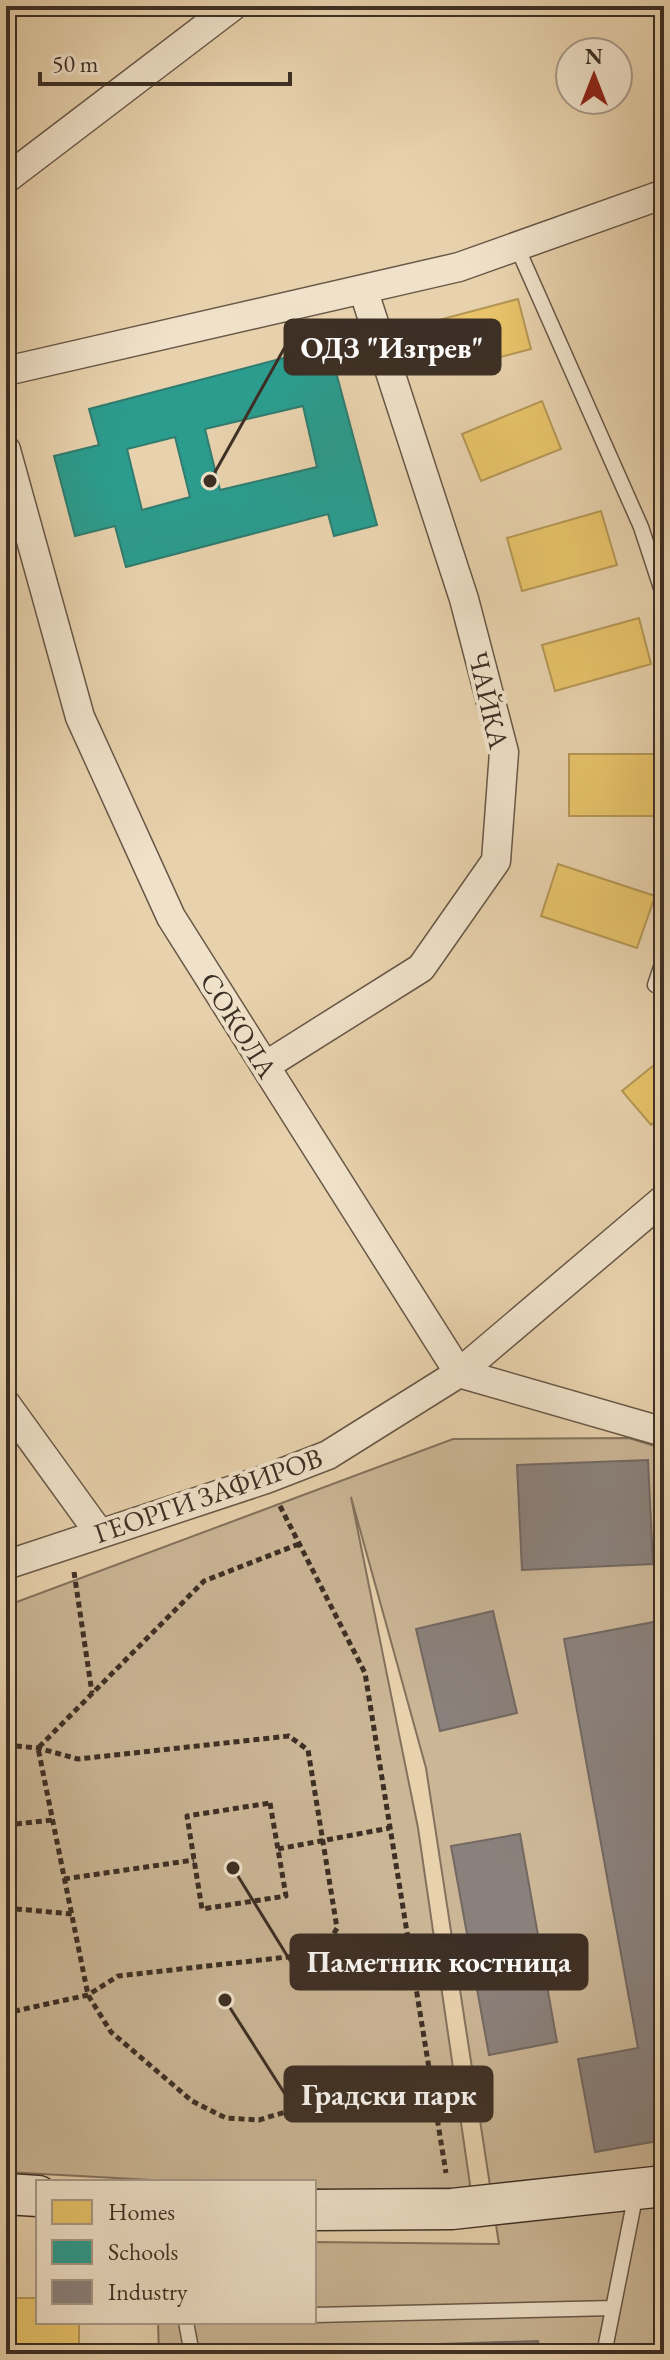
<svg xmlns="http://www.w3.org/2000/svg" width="670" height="2360" font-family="'EB Garamond',serif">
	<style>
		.green { fill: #cbb696; stroke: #84725e; stroke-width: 2 }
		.homes { fill: #e9c46a; stroke: #b59755; stroke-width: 2 }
		.schools { fill: #2a9d8f; stroke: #307c6f; stroke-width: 2; fill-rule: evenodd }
		.industry { fill: #8a817c; stroke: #736862; stroke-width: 2 }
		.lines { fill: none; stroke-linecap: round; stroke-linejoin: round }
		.lane-casing { stroke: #685847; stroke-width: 17 }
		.street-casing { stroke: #685847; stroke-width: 31 }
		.secondary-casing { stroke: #3d2f25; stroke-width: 43 }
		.path { stroke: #3d2f25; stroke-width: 5; stroke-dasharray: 6 4; stroke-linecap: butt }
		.lane { stroke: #f0e2ca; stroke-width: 14 }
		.street { stroke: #f0e2ca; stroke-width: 28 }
		.secondary { stroke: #f0e2ca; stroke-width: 40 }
		.labels { text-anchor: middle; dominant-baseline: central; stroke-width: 8; stroke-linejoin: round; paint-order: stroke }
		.street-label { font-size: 28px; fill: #3d2f25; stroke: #f0e2ca }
		.leader { fill: none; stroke: #3d2f25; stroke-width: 3 }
		.callout-dot { fill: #3d2f25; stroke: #f0e2ca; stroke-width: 3 }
		.callout { fill: #3d2f25; stroke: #3d2f25; stroke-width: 3 }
		.callout-label { font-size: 30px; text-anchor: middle; font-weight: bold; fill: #fff }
	</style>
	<rect width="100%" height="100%" fill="#e8d2ad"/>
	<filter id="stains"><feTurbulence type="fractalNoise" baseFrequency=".0025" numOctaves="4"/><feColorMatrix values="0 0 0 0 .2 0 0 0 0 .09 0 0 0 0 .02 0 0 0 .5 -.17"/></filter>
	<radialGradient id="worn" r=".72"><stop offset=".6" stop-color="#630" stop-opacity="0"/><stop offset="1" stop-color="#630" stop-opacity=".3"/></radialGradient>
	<path class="green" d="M629 1438 664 1449V2354H159L158 2322H314V2242L499 2244 426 1768 351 1497 418 1828 472 2198 314 2189V2182H189L6 2172V1606L453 1439Z"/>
	<path class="homes" d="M518 299 531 349 447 371 435 321Z
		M542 401 561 449 481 481 462 434Z
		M601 511 617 565 522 591 507 538Z
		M639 618 651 664 555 691 542 645Z
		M569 754H663V816H569Z
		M558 864 655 896 637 948 541 916Z
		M664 1057V1115L651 1125 622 1091Z
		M6 2298H38V2322H79V2354H6Z"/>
	<path class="schools" d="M329 346 377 525 334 536 328 514 126 567 115 526 75 536 54 456 99 445 89 409ZM303 406 317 467 220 490 205 429ZM175 437 190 497 142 510 127 449Z"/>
	<path class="industry" d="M648 1460 653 1564 522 1570 517 1465Z
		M493 1611 517 1713 440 1731 416 1629Z
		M664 1620V2140L595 2152 578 2059 638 2048 564 1639Z
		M520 1834 557 2042 489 2055 451 1846Z
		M538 2341 539 2354H278V2349Z"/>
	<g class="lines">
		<g class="lane-casing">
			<path id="lane" d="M517 247 641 527 664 597
				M655 985 664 958
				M314 2315 613 2308
				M186 2322 192 2354
				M604 2354 636 2193"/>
		</g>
		<g class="street-casing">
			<path id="street" d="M6 179 233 6
				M6 371 459 267 664 194
				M6 450 80 717 171 917 459 1373 664 1432
				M265 1066 421 968 496 861 504 752 464 599 363 289
				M6 1404 100 1534
				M6 1565 266 1479 328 1455 459 1373 664 1199"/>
		</g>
		<g class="secondary-casing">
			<path id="secondary" d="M6 2194 38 2196
				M314 2210 452 2209 664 2186"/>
		</g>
		<path class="path" d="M280 1506 365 1673 446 2173
			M299 1544 204 1581 38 1748 88 1995 111 2032 192 2101 226 2118 259 2120 429 2068
			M74 1572 92 1693
			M6 1745 38 1748 78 1759 289 1736 308 1750 337 1928 323 1953 118 1976 88 1995 6 2013
			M270 1803 286 1896 202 1909 187 1816Z
			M6 1825 53 1820
			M278 1849 390 1828
			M64 1879 194 1860
			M6 1908 72 1914"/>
		<use href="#lane" class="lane"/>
		<use href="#street" class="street"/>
		<use href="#secondary" class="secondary"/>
	</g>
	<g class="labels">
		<g class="street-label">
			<text transform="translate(489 700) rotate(77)">ЧАЙКА</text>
			<text transform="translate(239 1025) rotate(58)">СОКОЛА</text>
			<text transform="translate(208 1495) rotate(-19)">ГЕОРГИ ЗАФИРОВ</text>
		</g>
	</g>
	<path class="leader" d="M210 481L285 347M233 1868L291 1962M225 2000L285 2094"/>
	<g class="callout-dot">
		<circle cx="210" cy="481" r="8"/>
		<circle cx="233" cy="1868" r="8"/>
		<circle cx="225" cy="2000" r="8"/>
	</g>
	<g class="callout">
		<rect x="285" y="320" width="215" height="54" rx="8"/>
		<rect x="291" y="1935" width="296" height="54" rx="8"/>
		<rect x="285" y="2067" width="207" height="54" rx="8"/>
	</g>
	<g class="callout-label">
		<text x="392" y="358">ОДЗ "Изгрев"</text>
		<text x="439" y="1972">Паметник костница</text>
		<text x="389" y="2105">Градски парк</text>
	</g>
	<rect width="670" height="2360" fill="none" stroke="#e8d2ad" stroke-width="32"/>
	<rect x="8" y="8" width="654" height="2344" fill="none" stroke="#3d2f25" stroke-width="4"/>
	<rect x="16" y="16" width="638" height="2328" fill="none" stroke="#3d2f25" stroke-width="2"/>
	<rect x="36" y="2180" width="280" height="144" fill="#f0e2ca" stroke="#a89a88" stroke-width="2"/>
	<rect x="52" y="2200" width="40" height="24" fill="#e9c46a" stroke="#a89a88" stroke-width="2"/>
	<text x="108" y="2220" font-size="24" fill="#3d2f25">Homes</text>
	<rect x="52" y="2240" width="40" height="24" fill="#2a9d8f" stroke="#a89a88" stroke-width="2"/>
	<text x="108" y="2260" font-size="24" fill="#3d2f25">Schools</text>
	<rect x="52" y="2280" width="40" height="24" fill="#8a817c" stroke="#a89a88" stroke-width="2"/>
	<text x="108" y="2300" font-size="24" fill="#3d2f25">Industry</text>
	<g transform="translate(594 76)"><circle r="38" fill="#f0e2ca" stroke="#a89a88" stroke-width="2"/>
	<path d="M0-6L14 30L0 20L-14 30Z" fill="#8f2418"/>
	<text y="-12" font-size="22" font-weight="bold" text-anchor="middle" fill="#3d2f25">N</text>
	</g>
	<path d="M40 72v12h250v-12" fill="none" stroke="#3d2f25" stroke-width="4"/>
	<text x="52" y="72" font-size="24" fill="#3d2f25" stroke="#f0e2ca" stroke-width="6" paint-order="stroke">50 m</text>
	<rect width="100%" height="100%" filter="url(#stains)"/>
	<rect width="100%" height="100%" fill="url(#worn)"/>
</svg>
